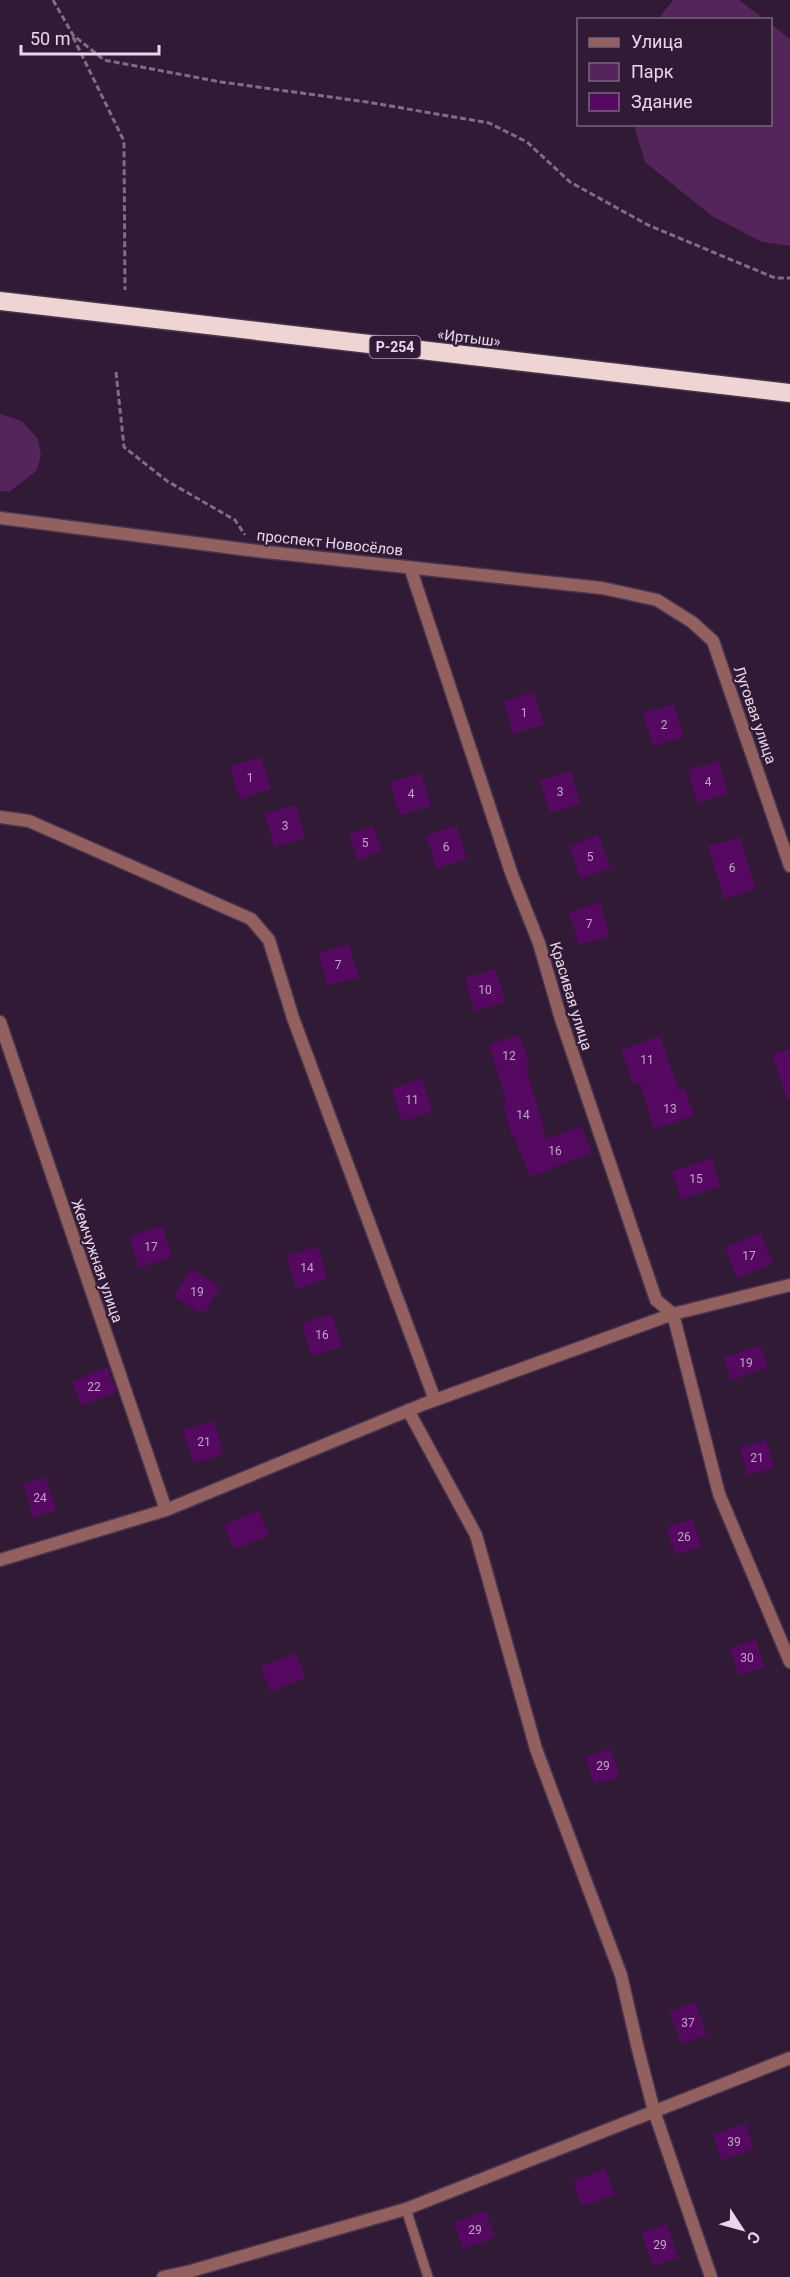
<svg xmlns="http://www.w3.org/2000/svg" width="790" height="2277" font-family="Roboto,sans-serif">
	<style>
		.green { fill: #53255a }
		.building { fill: #550960 }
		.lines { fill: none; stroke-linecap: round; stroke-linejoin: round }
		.lane-casing { stroke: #4a354e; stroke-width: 12 }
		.street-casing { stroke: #4a354e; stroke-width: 15 }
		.highway-casing { stroke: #4a354e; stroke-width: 21 }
		.path { stroke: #806d83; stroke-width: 3; stroke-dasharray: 6 3; stroke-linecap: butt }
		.lane { stroke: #92615f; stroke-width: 9 }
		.street { stroke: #92615f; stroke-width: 12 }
		.highway { stroke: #eed4d2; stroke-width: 18 }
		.labels { text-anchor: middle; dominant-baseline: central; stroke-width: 4.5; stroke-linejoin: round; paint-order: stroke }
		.number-label { font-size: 12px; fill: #c2a4c7 }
		.shield { fill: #311a35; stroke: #b09fb3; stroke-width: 1.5 }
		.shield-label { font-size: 14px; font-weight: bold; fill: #e7d8e9 }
		.street-label { font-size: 15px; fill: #e7d8e9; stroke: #311a35 }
	</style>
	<rect width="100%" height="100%" fill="#311a35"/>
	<path class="green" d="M673 0H739L764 19H658Z
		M771 24 790 39V246L762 242 712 216 645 162 634 125 770 124Z
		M0 414 22 421 38 439 41 456 36 471 9 492 0 491Z"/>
	<path class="building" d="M534 692 544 725 513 734 504 701Z
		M674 704 684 737 653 746 643 713Z
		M261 757 271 789 240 799 230 766Z
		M719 761 728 793 697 803 688 770Z
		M571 771 580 804 550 813 540 780Z
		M421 773 431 806 400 815 390 782Z
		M296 805 305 838 274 847 265 814Z
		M373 826 382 851 358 860 349 835Z
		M457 826 467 859 436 868 426 835Z
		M598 835 611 867 581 879 569 847Z
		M740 837 756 889 724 899 708 846Z
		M600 903 610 936 579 945 569 912Z
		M349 944 359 977 328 986 318 953Z
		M496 969 505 1002 474 1011 465 978Z
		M520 1035 530 1068 526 1069 547 1139 581 1126 592 1153 530 1177 514 1136H512L503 1103 506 1102 489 1044Z
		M660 1036 679 1090 685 1088 694 1116 654 1129 640 1083 634 1085 621 1050Z
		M790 1049V1098H786L773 1054Z
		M423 1079 432 1112 401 1121 392 1088Z
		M712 1159 720 1187 681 1199 672 1171Z
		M162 1226 172 1257 139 1268 129 1237Z
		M761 1233 773 1264 737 1278 725 1247Z
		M318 1246 327 1279 296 1289 287 1256Z
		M191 1269 220 1287 204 1314 174 1297Z
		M332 1314 342 1347 311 1356 302 1323Z
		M760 1345 768 1367 731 1380 723 1358Z
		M107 1367 117 1392 82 1406 72 1382Z
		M214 1421 224 1454 193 1463 183 1430Z
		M766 1440 774 1468 748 1475 740 1448Z
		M46 1477 56 1511 33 1518 24 1484Z
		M258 1510 269 1535 234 1550 224 1525Z
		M693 1519 701 1547 675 1554 667 1527Z
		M756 1640 764 1668 738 1675 730 1648Z
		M295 1653 306 1677 271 1692 260 1667Z
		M611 1749 619 1777 594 1784 586 1756Z
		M695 2002 707 2034 682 2044 669 2012Z
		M745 2123 754 2149 722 2161 713 2135Z
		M605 2169 615 2195 582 2206 573 2181Z
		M486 2211 495 2237 463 2249 454 2223Z
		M667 2224 678 2257 653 2266 641 2233Z"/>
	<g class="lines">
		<g class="lane-casing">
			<path id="lane" d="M406 2209 428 2277"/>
		</g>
		<g class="street-casing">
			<path id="street" d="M0 518 257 551 602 588 657 600 692 622 713 641 790 866
				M410 567 512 875 539 943 561 1019 656 1300 673 1314 790 1285
				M0 817 29 821 251 919 269 940 293 1018 435 1400
				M0 1022 166 1510
				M408 1410 476 1535 536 1749 621 1975 638 2049 654 2111 711 2277
				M0 1560 166 1510 424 1404 673 1314 719 1494 790 1662
				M163 2277 191 2271 406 2209 790 2058"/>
		</g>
		<g class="highway-casing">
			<path id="highway" d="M0 301 790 393"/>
		</g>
		<path class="path" d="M53 0 73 35 104 60 221 82 367 102 489 123 527 142 570 182 648 225 775 278H790
			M73 37 124 141 125 290
			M116 372 124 447 167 481 235 520 245 535"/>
		<use href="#lane" class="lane"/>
		<use href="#street" class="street"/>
		<use href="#highway" class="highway"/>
	</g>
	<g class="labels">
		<g class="number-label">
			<text x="524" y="713">1</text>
			<text x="664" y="725">2</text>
			<text x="250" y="778">1</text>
			<text x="708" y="782">4</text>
			<text x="560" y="792">3</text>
			<text x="411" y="794">4</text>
			<text x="285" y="826">3</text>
			<text x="365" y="843">5</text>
			<text x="446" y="847">6</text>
			<text x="590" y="857">5</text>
			<text x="732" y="868">6</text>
			<text x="589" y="924">7</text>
			<text x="338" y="965">7</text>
			<text x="485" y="990">10</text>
			<text x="509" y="1056">12</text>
			<text x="647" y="1060">11</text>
			<text x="412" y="1100">11</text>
			<text x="670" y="1109">13</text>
			<text x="523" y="1115">14</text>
			<text x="555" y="1151">16</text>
			<text x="696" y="1179">15</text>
			<text x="151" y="1247">17</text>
			<text x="749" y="1256">17</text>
			<text x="307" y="1268">14</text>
			<text x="197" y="1292">19</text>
			<text x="322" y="1335">16</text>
			<text x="746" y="1363">19</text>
			<text x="94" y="1387">22</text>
			<text x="204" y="1442">21</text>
			<text x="757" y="1458">21</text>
			<text x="40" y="1498">24</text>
			<text x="684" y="1537">26</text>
			<text x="747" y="1658">30</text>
			<text x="603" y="1766">29</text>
			<text x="688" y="2023">37</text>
			<text x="734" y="2142">39</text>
			<text x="475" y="2230">29</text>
			<text x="660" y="2245">29</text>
		</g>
		<rect class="shield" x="369.5" y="336" width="51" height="22" rx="4.5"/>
		<g class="shield-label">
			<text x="395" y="347">Р-254</text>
		</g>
		<g class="street-label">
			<text transform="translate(469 338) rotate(7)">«Иртыш»</text>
			<text transform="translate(330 543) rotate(6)">проспект Новосёлов</text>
			<text transform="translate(755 715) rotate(71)">Луговая улица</text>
			<text transform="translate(571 996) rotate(73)">Красивая улица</text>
			<text transform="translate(97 1261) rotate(71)">Жемчужная улица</text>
		</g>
	</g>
	<rect x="577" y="18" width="195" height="108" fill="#311a35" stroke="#7a667d" stroke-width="1.5"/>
	<rect x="589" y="38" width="30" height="9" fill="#92615f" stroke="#7a667d" stroke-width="1.5"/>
	<text x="631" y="48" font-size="18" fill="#e7d8e9">Улица</text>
	<rect x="589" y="63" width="30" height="18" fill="#53255a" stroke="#7a667d" stroke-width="1.5"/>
	<text x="631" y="78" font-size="18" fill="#e7d8e9">Парк</text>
	<rect x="589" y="93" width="30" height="18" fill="#550960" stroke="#7a667d" stroke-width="1.5"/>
	<text x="631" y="108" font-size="18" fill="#e7d8e9">Здание</text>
	<g transform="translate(742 2229) rotate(126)" stroke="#311a35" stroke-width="4.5" paint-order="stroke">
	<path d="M0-4.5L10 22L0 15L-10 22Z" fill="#e7d8e9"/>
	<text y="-9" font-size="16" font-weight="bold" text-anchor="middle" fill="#e7d8e9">С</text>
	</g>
	<path d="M21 45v9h138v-9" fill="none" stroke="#e7d8e9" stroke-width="3"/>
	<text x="30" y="45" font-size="18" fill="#e7d8e9" stroke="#311a35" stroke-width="4.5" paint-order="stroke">50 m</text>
</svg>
